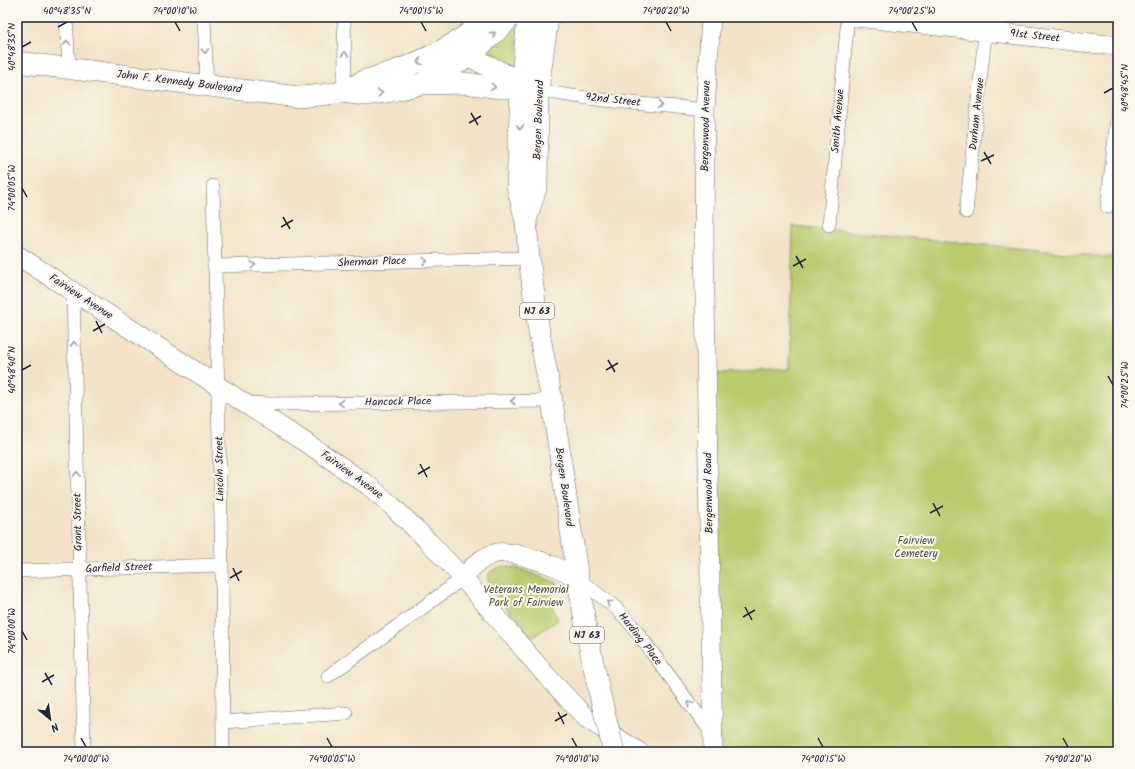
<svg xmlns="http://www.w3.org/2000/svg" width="1135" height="769" font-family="Kalam,sans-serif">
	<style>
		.green { fill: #bacb6e; stroke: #6e7654 }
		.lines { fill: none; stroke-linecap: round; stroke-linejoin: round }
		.street-casing { stroke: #6b666c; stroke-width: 14 }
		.secondary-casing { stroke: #6b666c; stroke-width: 20 }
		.primary-casing { stroke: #6b666c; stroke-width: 22 }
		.street { stroke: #fff; stroke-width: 13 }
		.secondary { stroke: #fff; stroke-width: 19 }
		.primary { stroke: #fff; stroke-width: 21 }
		.primary-bridge-casing { stroke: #6b666c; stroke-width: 22; stroke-linecap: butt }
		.primary-bridge { stroke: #fff; stroke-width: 21 }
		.oneway { stroke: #9c9ca7 }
		.ticks { fill: none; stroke: #22223b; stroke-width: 1.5 }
		.labels { text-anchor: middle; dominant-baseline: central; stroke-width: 4; stroke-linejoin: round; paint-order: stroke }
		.shield { fill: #fbf7ec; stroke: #636270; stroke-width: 1 }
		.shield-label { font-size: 10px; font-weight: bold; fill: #22223b }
		.street-label { font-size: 11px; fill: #22223b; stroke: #fbf7ec }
		.park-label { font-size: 11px; fill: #50554a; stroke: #fbf7ec }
		.neatline { fill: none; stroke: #22223b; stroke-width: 1.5 }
		.ticks-label { font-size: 10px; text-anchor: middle; fill: #22223b }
	</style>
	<rect width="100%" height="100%" fill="#fbf7ec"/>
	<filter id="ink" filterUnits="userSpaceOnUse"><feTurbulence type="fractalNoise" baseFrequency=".025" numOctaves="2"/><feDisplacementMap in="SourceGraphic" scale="8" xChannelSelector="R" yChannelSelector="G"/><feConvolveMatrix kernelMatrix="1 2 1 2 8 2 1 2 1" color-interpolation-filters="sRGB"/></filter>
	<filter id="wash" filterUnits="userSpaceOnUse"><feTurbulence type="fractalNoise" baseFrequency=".012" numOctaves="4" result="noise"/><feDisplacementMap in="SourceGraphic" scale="16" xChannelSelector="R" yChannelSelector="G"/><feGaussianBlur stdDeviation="0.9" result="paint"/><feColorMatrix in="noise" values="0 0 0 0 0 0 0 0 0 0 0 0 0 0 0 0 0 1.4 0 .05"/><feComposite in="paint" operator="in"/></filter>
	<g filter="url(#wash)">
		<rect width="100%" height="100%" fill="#f2e3c7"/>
		<path class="green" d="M519 23 517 71 480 55Z
			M793 226 1118 258V752H723L715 721 712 374 789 369Z
			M505 566 523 570 557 583 559 589 555 591 550 597V601L558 620 532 638 495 594C484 578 485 570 505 566Z"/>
	</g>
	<g filter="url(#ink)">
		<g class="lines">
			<g class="street-casing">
				<path id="street" d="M66 17 69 68
					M204 17 207 86
					M538 90C593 101 649 104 705 110
					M342 92 345 67 344 17
					M213 186 222 565 223 752
					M1107 207 1118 110
					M966 212 987 17
					M829 225 848 17
					M214 266 529 258
					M73 291 84 752
					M246 403 269 404 552 401
					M17 571 222 565
					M578 579 616 608 631 624 713 735
					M328 676 402 623 463 578
					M223 722 346 713"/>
			</g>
			<g class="secondary-casing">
				<path id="secondary" d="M711 17 705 110 704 239 713 752
					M856 17 1118 46
					M17 255 244 403 314 448 369 486 392 506 429 542 463 578 544 673 586 718 639 752
					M463 578C472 567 482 556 497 553 508 550 545 562 556 567 564 570 571 575 578 579"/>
			</g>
			<g class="primary-casing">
				<path id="primary" d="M528 17 521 88 517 187 526 221 529 258 539 332 552 401 578 579 587 634 599 691
					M457 50 512 78 521 88
					M17 62 298 97C312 96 327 95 341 92 349 90 357 84 366 80 374 77 384 75 392 72 427 60 461 44 487 17
					M423 84 465 83 500 88H521L536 89
					M342 92 365 95 392 91 421 84 468 57 503 25 510 17
					M526 220 537 185 538 90 548 17"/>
			</g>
			<use href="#street" class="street"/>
			<use href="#secondary" class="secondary"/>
			<use href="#primary" class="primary"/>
			<g class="primary-bridge-casing">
				<path id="primary-bridge" d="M599 691 614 752"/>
			</g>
			<use href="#primary-bridge" class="primary-bridge"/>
		</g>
		<defs><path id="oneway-chevron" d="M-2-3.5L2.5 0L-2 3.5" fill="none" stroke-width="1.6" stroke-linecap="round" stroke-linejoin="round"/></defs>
		<g class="oneway">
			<use href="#oneway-chevron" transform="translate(493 34) rotate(-42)"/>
			<use href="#oneway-chevron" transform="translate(67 43) rotate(-93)"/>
			<use href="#oneway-chevron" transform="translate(205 51) rotate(88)"/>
			<use href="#oneway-chevron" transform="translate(345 54) rotate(-91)"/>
			<use href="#oneway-chevron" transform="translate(420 62) rotate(159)"/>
			<use href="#oneway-chevron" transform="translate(493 87) rotate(8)"/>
			<use href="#oneway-chevron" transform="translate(380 93) rotate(-8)"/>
			<use href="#oneway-chevron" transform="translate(660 105) rotate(6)"/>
			<use href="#oneway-chevron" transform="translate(520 127) rotate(92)"/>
			<use href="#oneway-chevron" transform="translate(425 261) rotate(-2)"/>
			<use href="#oneway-chevron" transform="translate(253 265) rotate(-2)"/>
			<use href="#oneway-chevron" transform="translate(74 344) rotate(-91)"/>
			<use href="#oneway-chevron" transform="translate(513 401) rotate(180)"/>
			<use href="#oneway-chevron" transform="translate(341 403) rotate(179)"/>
			<use href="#oneway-chevron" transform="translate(77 474) rotate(-91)"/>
			<use href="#oneway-chevron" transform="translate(609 603) rotate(-143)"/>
			<use href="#oneway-chevron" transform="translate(690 704) rotate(-127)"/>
		</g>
	</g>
	<path class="ticks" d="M175 22 180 31M421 22 426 31M666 22 671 31M912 22 917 31M58 27 67 22M22 47 31 42M1104 93 1113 88M471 113 478 125M469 123 481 116M984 152 991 164M981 161 994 155M22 188 27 197M283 217 290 229M281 227 293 220M796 256 803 268M793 266 806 259M96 321 102 333M93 331 105 324M608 360 615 372M22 370 31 365M606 370 618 363M1108 376 1113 385M420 464 427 477M418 474 430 467M933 503 940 516M930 513 943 506M233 568 239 581M230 578 242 571M745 607 752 620M743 617 755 610M22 631 27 640M45 673 52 685M42 682 54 675M558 712 564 724M555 721 567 714M81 738 86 747M327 738 332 747M572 738 577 747M818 738 823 747M1063 738 1068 747"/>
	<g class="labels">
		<g class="shield">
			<rect x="520" y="303" width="34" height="16" rx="3"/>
			<rect x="570" y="627" width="34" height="16" rx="3"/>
		</g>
		<g class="shield-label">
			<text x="537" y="311">NJ 63</text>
			<text x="587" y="635">NJ 63</text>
		</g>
		<g class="street-label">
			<text transform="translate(1035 36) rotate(6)">91st Street</text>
			<text transform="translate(179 82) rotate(7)">John F. Kennedy Boulevard</text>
			<text transform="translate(613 100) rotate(6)">92nd Street</text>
			<text transform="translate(977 114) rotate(-84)">Durham Avenue</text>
			<text transform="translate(539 120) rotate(-88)">Bergen Boulevard</text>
			<text transform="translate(838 121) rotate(-85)">Smith Avenue</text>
			<text transform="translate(706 126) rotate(-89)">Bergenwood Avenue</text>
			<text transform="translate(372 262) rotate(-2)">Sherman Place</text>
			<text transform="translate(81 297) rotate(33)">Fairview Avenue</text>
			<text transform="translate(398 402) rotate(-1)">Hancock Place</text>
			<text transform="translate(220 469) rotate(-91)">Lincoln Street</text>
			<text transform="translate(352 475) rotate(36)">Fairview Avenue</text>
			<text transform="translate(564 487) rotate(82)">Bergen Boulevard</text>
			<text transform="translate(709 493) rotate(-91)">Bergenwood Road</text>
			<text transform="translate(78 522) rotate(-91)">Grant Street</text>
			<text transform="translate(119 568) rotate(-2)">Garfield Street</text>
			<text transform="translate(640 639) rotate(52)">Harding Place</text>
		</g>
		<g class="park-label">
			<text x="916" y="541">Fairview<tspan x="916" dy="13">Cemetery</tspan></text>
			<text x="526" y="590">Veterans Memorial<tspan x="526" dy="13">Park of Fairview</tspan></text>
		</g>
	</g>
	<rect width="1135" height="769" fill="none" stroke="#fbf7ec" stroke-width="44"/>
	<g transform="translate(50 719) rotate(151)" stroke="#fbf7ec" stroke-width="3" paint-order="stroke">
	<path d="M0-3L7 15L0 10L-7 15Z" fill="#22223b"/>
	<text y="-6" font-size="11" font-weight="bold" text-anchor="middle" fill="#22223b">N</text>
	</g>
	<rect x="22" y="22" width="1091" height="725" class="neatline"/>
	<g class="ticks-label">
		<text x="67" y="14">40°48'35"N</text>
		<text x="175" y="14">74°00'10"W</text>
		<text x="421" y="14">74°00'15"W</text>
		<text x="666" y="14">74°00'20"W</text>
		<text x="912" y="14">74°00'25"W</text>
		<text transform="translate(11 47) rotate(-90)" y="4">40°48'35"N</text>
		<text transform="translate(1124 88) rotate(-90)" y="4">40°48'45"N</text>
		<text transform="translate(11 188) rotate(-90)" y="4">74°00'05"W</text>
		<text transform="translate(11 370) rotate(-90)" y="4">40°48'40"N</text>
		<text transform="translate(1124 385) rotate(-90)" y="4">74°00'25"W</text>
		<text transform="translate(11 631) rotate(-90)" y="4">74°00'00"W</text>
		<text x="86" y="762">74°00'00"W</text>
		<text x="332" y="762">74°00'05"W</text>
		<text x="577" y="762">74°00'10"W</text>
		<text x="823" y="762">74°00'15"W</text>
		<text x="1068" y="762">74°00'20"W</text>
	</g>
</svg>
